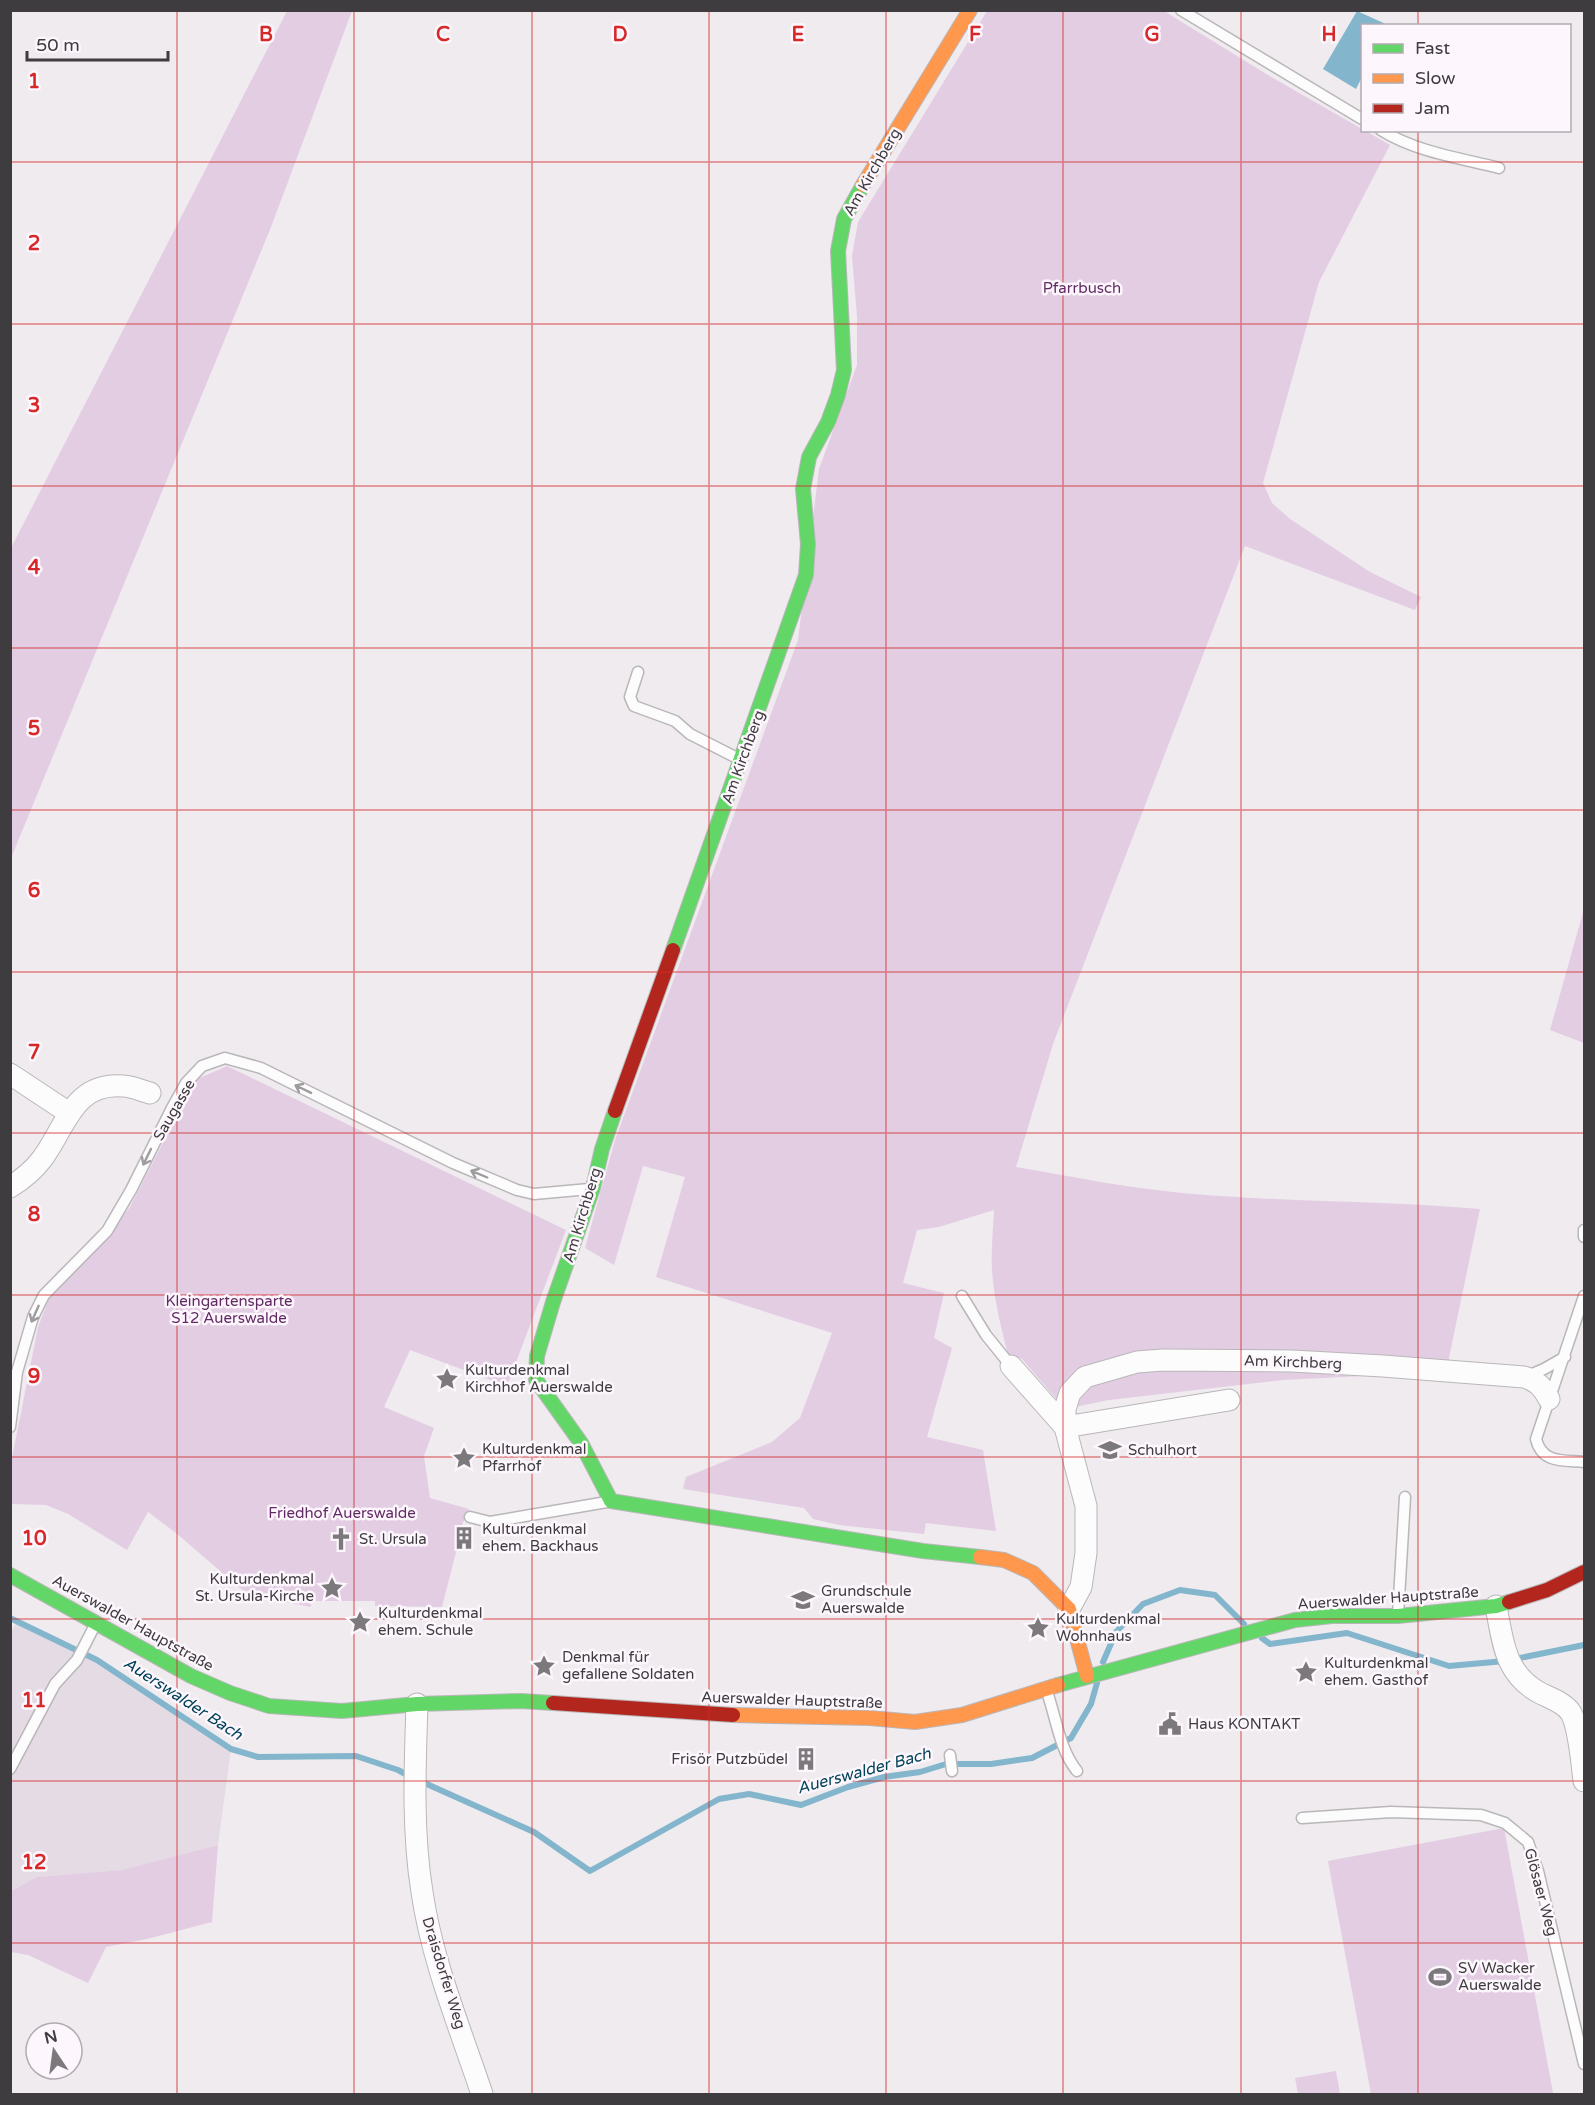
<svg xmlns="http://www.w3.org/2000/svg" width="1595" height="2105" font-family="'Varela Round',sans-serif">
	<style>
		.built { fill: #e4dbe4 }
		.green { fill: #e3cde3 }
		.water { fill: #83b6cc }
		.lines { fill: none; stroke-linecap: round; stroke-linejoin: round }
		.stream { stroke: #83b6cc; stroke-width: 6 }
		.lane-casing { stroke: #b9b7b9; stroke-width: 13 }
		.street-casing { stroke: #b9b7b9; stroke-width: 23 }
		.fast-casing { stroke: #b9b7b9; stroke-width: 16 }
		.slow-casing { stroke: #b9b7b9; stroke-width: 16 }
		.jam-casing { stroke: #b9b7b9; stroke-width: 16 }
		.lane { stroke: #fdfcfd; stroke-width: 10 }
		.street { stroke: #fdfcfd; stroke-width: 21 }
		.fast { stroke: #63d668; stroke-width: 14 }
		.slow { stroke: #ff974d; stroke-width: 14 }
		.jam { stroke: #b3261e; stroke-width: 14 }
		.oneway { stroke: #9e9c9e }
		.grid { fill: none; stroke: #d62828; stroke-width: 1.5; stroke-opacity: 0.55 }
		.labels { text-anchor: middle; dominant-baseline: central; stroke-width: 5; stroke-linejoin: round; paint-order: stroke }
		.street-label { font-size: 15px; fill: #3e3c3e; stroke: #fdf7fd }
		.park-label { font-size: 15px; fill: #622a65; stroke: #fdf7fd }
		.poi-label { font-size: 15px; fill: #3e3c3e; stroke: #fdf7fd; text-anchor: start }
		.water-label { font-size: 16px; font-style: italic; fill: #004258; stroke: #fdf7fd }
		.grid-label { font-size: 20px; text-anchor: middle; font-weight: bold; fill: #d62828; stroke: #fdf7fd; stroke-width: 5; stroke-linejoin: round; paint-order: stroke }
	</style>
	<rect width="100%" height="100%" fill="#efebef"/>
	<path class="built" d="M17 1622 97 1660 231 1749 218 1845 121 1870 37 1877 11 1891 10 1633Z"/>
	<path class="green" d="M287 11H352L271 227 11 858V548Z
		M987 11H1164L1273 78 1390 145 1319 282 1263 483 1272 503 1290 519 1370 572 1421 597 1415 610 1245 546 1053 1044 1016 1167C1074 1177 1133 1189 1193 1194 1288 1202 1385 1201 1480 1209L1446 1372 1282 1380 1109 1400 1065 1409 1021 1358 1011 1366C1003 1335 994 1303 992 1270 991 1250 993 1230 994 1210L939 1227 917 1230 903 1283 944 1293 934 1338 952 1348 927 1437 983 1450 996 1531 926 1523 924 1534 839 1525 813 1519 804 1508 683 1489 686 1477 772 1442 800 1418 832 1333 656 1277 685 1177 643 1166 614 1265 585 1248 615 1140 798 640 819 469 857 365V317L852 256 858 222Z
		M1584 909V1043L1550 1030Z
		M227 1066 566 1230 507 1386 410 1350 384 1407 434 1428 424 1456 430 1498 469 1509 454 1543 458 1544 442 1607 375 1606V1601H311V1607L247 1594 176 1533 148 1512 127 1550 68 1514 46 1505 11 1504V1463L38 1327 50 1296 93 1254 130 1207 195 1080Z
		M1504 1828 1553 2093 1542 2094H1371L1328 1861Z
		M218 1845 212 1922 147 1939 106 1947 88 1983 28 1955 11 1952V1891L37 1877 121 1870Z
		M1336 2071 1340 2094H1298L1295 2078Z"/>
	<path class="water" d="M1357 11 1388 25 1362 26V77L1356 89 1323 69Z"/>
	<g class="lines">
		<path class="stream" d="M10 1618 97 1660 231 1749 258 1757 356 1756 398 1770 411 1777
			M1262 1638 1270 1644 1347 1633 1449 1666 1505 1661
			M1515 1659 1584 1645
			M1103 1662 1116 1632 1143 1604 1180 1590 1215 1595 1244 1624
			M420 1781 534 1832 590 1871 719 1799 749 1794 801 1805 848 1787 884 1777 920 1772 946 1764H991L1032 1758 1071 1738 1091 1704 1097 1683"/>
		<g class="lane-casing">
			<path id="lane" d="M1181 10 1362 119
				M1381 130C1416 152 1460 158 1499 168
				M638 672 630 697 634 706 675 721 690 734 739 759
				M1584 1230V1237
				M962 1296 986 1335 1011 1366
				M1584 1296 1536 1439C1542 1464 1564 1460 1584 1462
				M1527 1376 1544 1369 1565 1357
				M10 1427 17 1372 33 1317 44 1295 107 1231 131 1190 172 1108 186 1083 202 1066 225 1058 261 1068 453 1163 517 1190 534 1194 589 1189
				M470 1517 490 1522 607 1502
				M1398 1615 1405 1497
				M1046 1689C1056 1716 1059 1749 1077 1771
				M950 1755 952 1771
				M10 1769 55 1684 77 1660 95 1625
				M1302 1818 1391 1812 1481 1815 1505 1823 1528 1842 1538 1871 1584 2064"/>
		</g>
		<g class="street-casing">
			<path id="street" d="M10 1074 69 1113
				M10 1187C23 1179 33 1171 42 1159 66 1127 73 1082 123 1086 132 1086 142 1091 150 1093
				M1011 1366 1065 1427
				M1065 1427V1409L1070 1393 1085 1377 1137 1362 1163 1360 1292 1361 1383 1366 1524 1377C1537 1381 1542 1386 1549 1399
				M1496 1606C1503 1643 1505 1674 1540 1693 1550 1698 1565 1703 1571 1713 1579 1727 1582 1764 1584 1781
				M1069 1609 1081 1587 1086 1553V1506L1065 1427 1229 1400
				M417 1704C415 1767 412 1830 422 1892 432 1961 460 2028 482 2094"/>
		</g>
		<g class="fast-casing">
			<path id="fast" d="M673 950 806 575 808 544 803 489 809 457 828 422 838 395 844 370 838 251 844 219 863 185
				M615 1111 602 1149 593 1188 553 1302 537 1356 536 1380 581 1443 611 1501 923 1551 980 1557
				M10 1575 191 1676 230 1693 269 1706 342 1711 417 1704 521 1701 553 1703
				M1058 1685 1295 1620 1332 1616H1398L1496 1606 1509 1602"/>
		</g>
		<g class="slow-casing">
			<path id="slow" d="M863 185 970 10
				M980 1557 1004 1560 1033 1573 1069 1609 1087 1676
				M733 1715 870 1718 915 1722 962 1715 1058 1685"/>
		</g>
		<g class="jam-casing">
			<path id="jam" d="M615 1111 673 950
				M1509 1602 1547 1590 1584 1572
				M553 1703 733 1715"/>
		</g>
		<use href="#lane" class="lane"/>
		<use href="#street" class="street"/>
		<use href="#fast" class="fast"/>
		<use href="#slow" class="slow"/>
		<use href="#jam" class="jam"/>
	</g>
	<defs><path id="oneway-shaft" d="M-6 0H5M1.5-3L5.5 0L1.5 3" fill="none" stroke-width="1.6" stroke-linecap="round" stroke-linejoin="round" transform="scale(1.5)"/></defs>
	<g class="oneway">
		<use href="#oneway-shaft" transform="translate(303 1089) rotate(-154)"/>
		<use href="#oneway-shaft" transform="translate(147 1157) rotate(116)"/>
		<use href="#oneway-shaft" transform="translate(479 1174) rotate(-157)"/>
		<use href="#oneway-shaft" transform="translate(35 1314) rotate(114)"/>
	</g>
	<path class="grid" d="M177 10V2094M354 10V2094M532 10V2094M709 10V2094M886 10V2094M1063 10V2094M1241 10V2094M1418 10V26M1418 130V2094M10 162H1584M10 324H1584M10 486H1584M10 648H1584M10 810H1584M10 972H1584M10 1133H1584M10 1295H1584M10 1457H1584M10 1619H1584M10 1781H1584M10 1943H1584"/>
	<defs>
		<g id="sight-bare" transform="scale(1.8)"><path d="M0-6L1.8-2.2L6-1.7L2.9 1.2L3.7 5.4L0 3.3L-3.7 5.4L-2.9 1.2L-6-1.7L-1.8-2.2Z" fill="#7c797c" stroke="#fdf7fd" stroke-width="2.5" paint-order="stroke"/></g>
		<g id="school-bare" transform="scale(1.8)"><path d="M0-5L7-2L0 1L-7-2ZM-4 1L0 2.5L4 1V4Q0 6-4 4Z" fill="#7c797c" stroke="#fdf7fd" stroke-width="2.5" paint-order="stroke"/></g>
		<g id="building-bare" transform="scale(1.8)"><path d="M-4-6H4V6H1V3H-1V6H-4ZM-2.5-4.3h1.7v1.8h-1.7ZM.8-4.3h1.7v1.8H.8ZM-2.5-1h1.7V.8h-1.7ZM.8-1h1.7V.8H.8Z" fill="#7c797c" stroke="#fdf7fd" stroke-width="2.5" paint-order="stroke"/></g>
		<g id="church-bare" transform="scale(1.8)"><path d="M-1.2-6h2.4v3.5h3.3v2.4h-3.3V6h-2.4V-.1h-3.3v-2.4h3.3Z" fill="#7c797c" stroke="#fdf7fd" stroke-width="2.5" paint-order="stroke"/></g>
		<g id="civic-bare" transform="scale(1.8)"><path d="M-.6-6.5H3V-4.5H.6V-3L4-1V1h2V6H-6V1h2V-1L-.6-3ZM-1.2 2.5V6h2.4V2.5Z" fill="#7c797c" stroke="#fdf7fd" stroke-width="2.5" paint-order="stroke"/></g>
		<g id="stadium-bare" transform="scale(1.8)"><path d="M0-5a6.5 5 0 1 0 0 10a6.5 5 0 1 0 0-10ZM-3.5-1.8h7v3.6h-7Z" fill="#7c797c" stroke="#fdf7fd" stroke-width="2.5" paint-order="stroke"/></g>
	</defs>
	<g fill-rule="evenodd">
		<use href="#sight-bare" x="447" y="1379"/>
		<use href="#school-bare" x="1110" y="1450"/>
		<use href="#sight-bare" x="464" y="1458"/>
		<use href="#building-bare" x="464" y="1538"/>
		<use href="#church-bare" x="341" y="1539"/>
		<use href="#sight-bare" x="332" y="1588"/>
		<use href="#school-bare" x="803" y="1600"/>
		<use href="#sight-bare" x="360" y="1622"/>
		<use href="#sight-bare" x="1038" y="1628"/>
		<use href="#sight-bare" x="544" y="1666"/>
		<use href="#sight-bare" x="1306" y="1672"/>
		<use href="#civic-bare" x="1170" y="1724"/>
		<use href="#building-bare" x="806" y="1759"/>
		<use href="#stadium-bare" x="1440" y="1977"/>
	</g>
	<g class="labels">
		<g class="street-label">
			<text transform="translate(872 172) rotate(-60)">Am Kirchberg</text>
			<text transform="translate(743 757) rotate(-70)">Am Kirchberg</text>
			<text transform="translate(174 1110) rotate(-60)">Saugasse</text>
			<text transform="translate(582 1215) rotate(-73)">Am Kirchberg</text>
			<text transform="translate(1293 1362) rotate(2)">Am Kirchberg</text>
			<text transform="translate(1388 1598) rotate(-4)">Auerswalder Hauptstraße</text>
			<text transform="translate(133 1623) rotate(29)">Auerswalder Hauptstraße</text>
			<text transform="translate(792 1700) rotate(2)">Auerswalder Hauptstraße</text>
			<text transform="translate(1541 1892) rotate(75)">Glösaer Weg</text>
			<text transform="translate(444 1973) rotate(73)">Draisdorfer Weg</text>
		</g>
		<g class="park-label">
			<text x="1082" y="288">Pfarrbusch</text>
			<text x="229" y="1301">Kleingartensparte<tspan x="229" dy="17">S12 Auerswalde</tspan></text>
			<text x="342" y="1513">Friedhof Auerswalde</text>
		</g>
		<g class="poi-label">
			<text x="465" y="1370">Kulturdenkmal<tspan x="465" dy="17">Kirchhof Auerswalde</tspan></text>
			<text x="482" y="1449">Kulturdenkmal<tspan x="482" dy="17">Pfarrhof</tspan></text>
			<text x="1128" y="1450">Schulhort</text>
			<text x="482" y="1529">Kulturdenkmal<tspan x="482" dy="17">ehem. Backhaus</tspan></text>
			<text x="359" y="1539">St. Ursula</text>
			<text x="314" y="1579" text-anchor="end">Kulturdenkmal<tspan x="314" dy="17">St. Ursula-Kirche</tspan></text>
			<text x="821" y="1591">Grundschule<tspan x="821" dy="17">Auerswalde</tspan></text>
			<text x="378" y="1613">Kulturdenkmal<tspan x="378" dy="17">ehem. Schule</tspan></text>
			<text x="1056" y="1619">Kulturdenkmal<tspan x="1056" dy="17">Wohnhaus</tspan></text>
			<text x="562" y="1657">Denkmal für<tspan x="562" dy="17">gefallene Soldaten</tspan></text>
			<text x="1324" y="1663">Kulturdenkmal<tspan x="1324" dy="17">ehem. Gasthof</tspan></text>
			<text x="1188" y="1724">Haus KONTAKT</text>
			<text x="788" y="1759" text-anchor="end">Frisör Putzbüdel</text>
			<text x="1458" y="1968">SV Wacker<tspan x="1458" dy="17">Auerswalde</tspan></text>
		</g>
		<g class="water-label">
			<text transform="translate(183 1699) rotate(33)">Auerswalder Bach</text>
			<text transform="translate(864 1771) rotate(-15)">Auerswalder Bach</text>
		</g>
	</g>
	<g class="grid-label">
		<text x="266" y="41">B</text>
		<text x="443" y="41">C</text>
		<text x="620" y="41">D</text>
		<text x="798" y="41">E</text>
		<text x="975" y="41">F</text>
		<text x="1152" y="41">G</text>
		<text x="1329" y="41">H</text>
		<text x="34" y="88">1</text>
		<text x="34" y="250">2</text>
		<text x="34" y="412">3</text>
		<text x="34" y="574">4</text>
		<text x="34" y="735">5</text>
		<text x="34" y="897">6</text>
		<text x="34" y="1059">7</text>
		<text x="34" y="1221">8</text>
		<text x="34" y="1383">9</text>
		<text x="34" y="1545">10</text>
		<text x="34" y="1707">11</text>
		<text x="34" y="1869">12</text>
	</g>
	<rect width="1595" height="2105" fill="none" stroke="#3e3c3e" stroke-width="24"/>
	<rect x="1361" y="24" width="210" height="108" fill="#fdf7fd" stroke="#b1acb1" stroke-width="1.5"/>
	<rect x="1373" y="44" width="30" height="9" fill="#63d668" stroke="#b1acb1" stroke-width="1.5"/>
	<text x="1415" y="54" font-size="18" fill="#3e3c3e">Fast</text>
	<rect x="1373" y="74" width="30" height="9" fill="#ff974d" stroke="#b1acb1" stroke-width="1.5"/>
	<text x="1415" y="84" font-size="18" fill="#3e3c3e">Slow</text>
	<rect x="1373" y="104" width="30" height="9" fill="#b3261e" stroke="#b1acb1" stroke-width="1.5"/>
	<text x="1415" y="114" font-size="18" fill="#3e3c3e">Jam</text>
	<g transform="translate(54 2051) rotate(347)"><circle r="28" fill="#fdf7fd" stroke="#b1acb1" stroke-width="1.5"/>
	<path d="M0-4.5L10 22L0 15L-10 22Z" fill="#7c797c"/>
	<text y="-9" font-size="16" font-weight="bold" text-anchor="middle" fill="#3e3c3e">N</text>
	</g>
	<path d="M27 51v9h141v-9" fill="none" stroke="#3e3c3e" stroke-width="3"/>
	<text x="36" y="51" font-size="18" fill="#3e3c3e" stroke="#fdf7fd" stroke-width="4.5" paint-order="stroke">50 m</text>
</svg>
